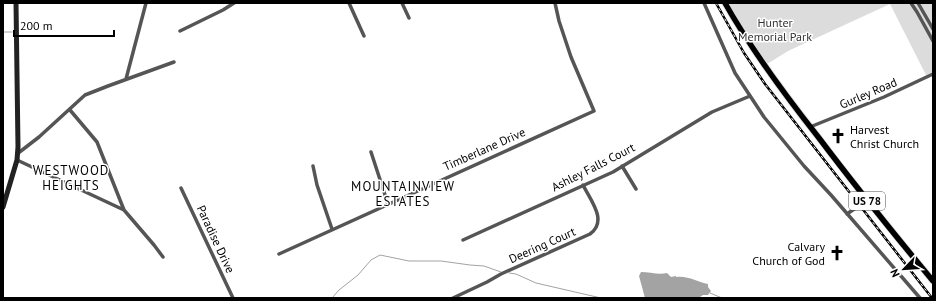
<svg xmlns="http://www.w3.org/2000/svg" width="936" height="301" font-family="'PT Sans',sans-serif">
	<style>
		.green { fill: #dcdcdc }
		.water { fill: #a3a3a3 }
		.lines { fill: none; stroke-linecap: round; stroke-linejoin: round }
		.stream { stroke: #a3a3a3; stroke-width: 1 }
		.primary-casing { stroke: #dbdbdb; stroke-width: 7 }
		.street { stroke: #555; stroke-width: 3.5 }
		.secondary { stroke: #222; stroke-width: 5 }
		.primary { stroke: #000; stroke-width: 5.5 }
		.rail-casing { stroke: #000; stroke-width: 2.5 }
		.rail { stroke: #fff; stroke-width: 1; stroke-dasharray: 3; stroke-linecap: butt }
		.labels { text-anchor: middle; dominant-baseline: central; stroke-width: 3; stroke-linejoin: round; paint-order: stroke }
		.shield { fill: #fff; stroke: #4c4c4c; stroke-width: 1 }
		.shield-label { font-size: 11px; font-weight: bold; fill: #000 }
		.park-label { font-size: 12px; fill: #333; stroke: #fff }
		.street-label { font-size: 12px; fill: #000; stroke: #fff }
		.poi-label { font-size: 12px; fill: #000; stroke: #fff; text-anchor: start }
		.neighbourhood-label { font-size: 13px; letter-spacing: 1px; fill: #000; stroke: #fff }
	</style>
	<rect width="100%" height="100%" fill="#fff"/>
	<path class="green" d="M726 3H933V72L926 75 890 4 788 51 764 66Z"/>
	<path class="water" d="M641 272C649 272 659 275 667 273L671 277 676 276V277C687 275 698 282 708 284V287L711 291 708 295H703L700 297 645 298 639 276Z"/>
	<g class="lines">
		<path class="stream" d="M3 32H12
			M509 273 516 274 536 283 601 298
			M710 293 722 298
			M332 298 339 290 358 275 371 260 380 255 409 261H441L470 265 484 266 501 272"/>
		<g class="primary-casing">
			<path id="primary" d="M725 3C752 51 785 95 819 138 856 187 894 234 933 281"/>
		</g>
		<path class="street" d="M349 3 364 36
			M402 3 409 18
			M704 3 735 73 764 117 804 166 831 195 920 298
			M911 3 917 12 933 41
			M918 3 933 29
			M180 31 223 10 234 3
			M126 79 146 3
			M70 110 97 142 124 210
			M810 127 884 97 933 74
			M371 152 388 204
			M17 154 39 137 85 95 108 86 174 62
			M17 160 124 210 154 245 163 257
			M313 166 317 185 332 229
			M622 166 636 189
			M181 188 233 298
			M847 214 867 200
			M463 240 613 172 712 112 750 96
			M279 254 594 111 571 57 559 21 555 3
			M453 298 487 282 501 274 590 234C608 221 591 201 583 185"/>
		<path class="secondary" d="M3 207 17 160 18 147 16 3"/>
		<use href="#primary" class="primary"/>
		<g class="rail-casing">
			<path id="rail" d="M716 3 744 53 765 84 932 298"/>
		</g>
		<use href="#rail" class="rail"/>
	</g>
	<defs>
		<g id="church-bare" transform="scale(1.2)"><path d="M-1.2-6h2.4v3.5h3.3v2.4h-3.3V6h-2.4V-.1h-3.3v-2.4h3.3Z" fill="#000" stroke="#fff" stroke-width="2.5" paint-order="stroke"/></g>
	</defs>
	<g fill-rule="evenodd">
		<use href="#church-bare" x="838" y="136"/>
		<use href="#church-bare" x="837" y="253"/>
	</g>
	<g class="labels">
		<rect class="shield" x="849" y="192" width="36" height="18" rx="3"/>
		<g class="shield-label">
			<text x="867" y="201">US 78</text>
		</g>
		<g class="park-label">
			<text x="775" y="22">Hunter<tspan x="775" dy="14">Memorial Park</tspan></text>
		</g>
		<g class="street-label">
			<text transform="translate(868 93) rotate(-23)">Gurley Road</text>
			<text transform="translate(484 149) rotate(-24)">Timberlane Drive</text>
			<text transform="translate(593 167) rotate(-27)">Ashley Falls Court</text>
			<text transform="translate(216 239) rotate(65)">Paradise Drive</text>
			<text transform="translate(542 245) rotate(-24)">Deering Court</text>
		</g>
		<g class="poi-label">
			<text x="850" y="129">Harvest<tspan x="850" dy="14">Christ Church</tspan></text>
			<text x="825" y="246" text-anchor="end">Calvary<tspan x="825" dy="14">Church of God</tspan></text>
		</g>
		<g class="neighbourhood-label">
			<text x="71" y="170">WESTWOOD<tspan x="71" dy="15">HEIGHTS</tspan></text>
			<text x="403" y="186">MOUNTAINVIEW<tspan x="403" dy="15">ESTATES</tspan></text>
		</g>
	</g>
	<rect width="936" height="301" fill="none" stroke="#000000" stroke-width="8"/>
	<g transform="translate(904 269) rotate(245)" stroke="#ffffff" stroke-width="3" paint-order="stroke">
	<path d="M0-3L7 15L0 10L-7 15Z" fill="#000000"/>
	<text y="-6" font-size="11" font-weight="bold" text-anchor="middle" fill="#000000">N</text>
	</g>
	<path d="M14 30v6h100v-6" fill="none" stroke="#000000" stroke-width="2"/>
	<text x="20" y="30" font-size="12" fill="#000000" stroke="#ffffff" stroke-width="3" paint-order="stroke">200 m</text>
</svg>
